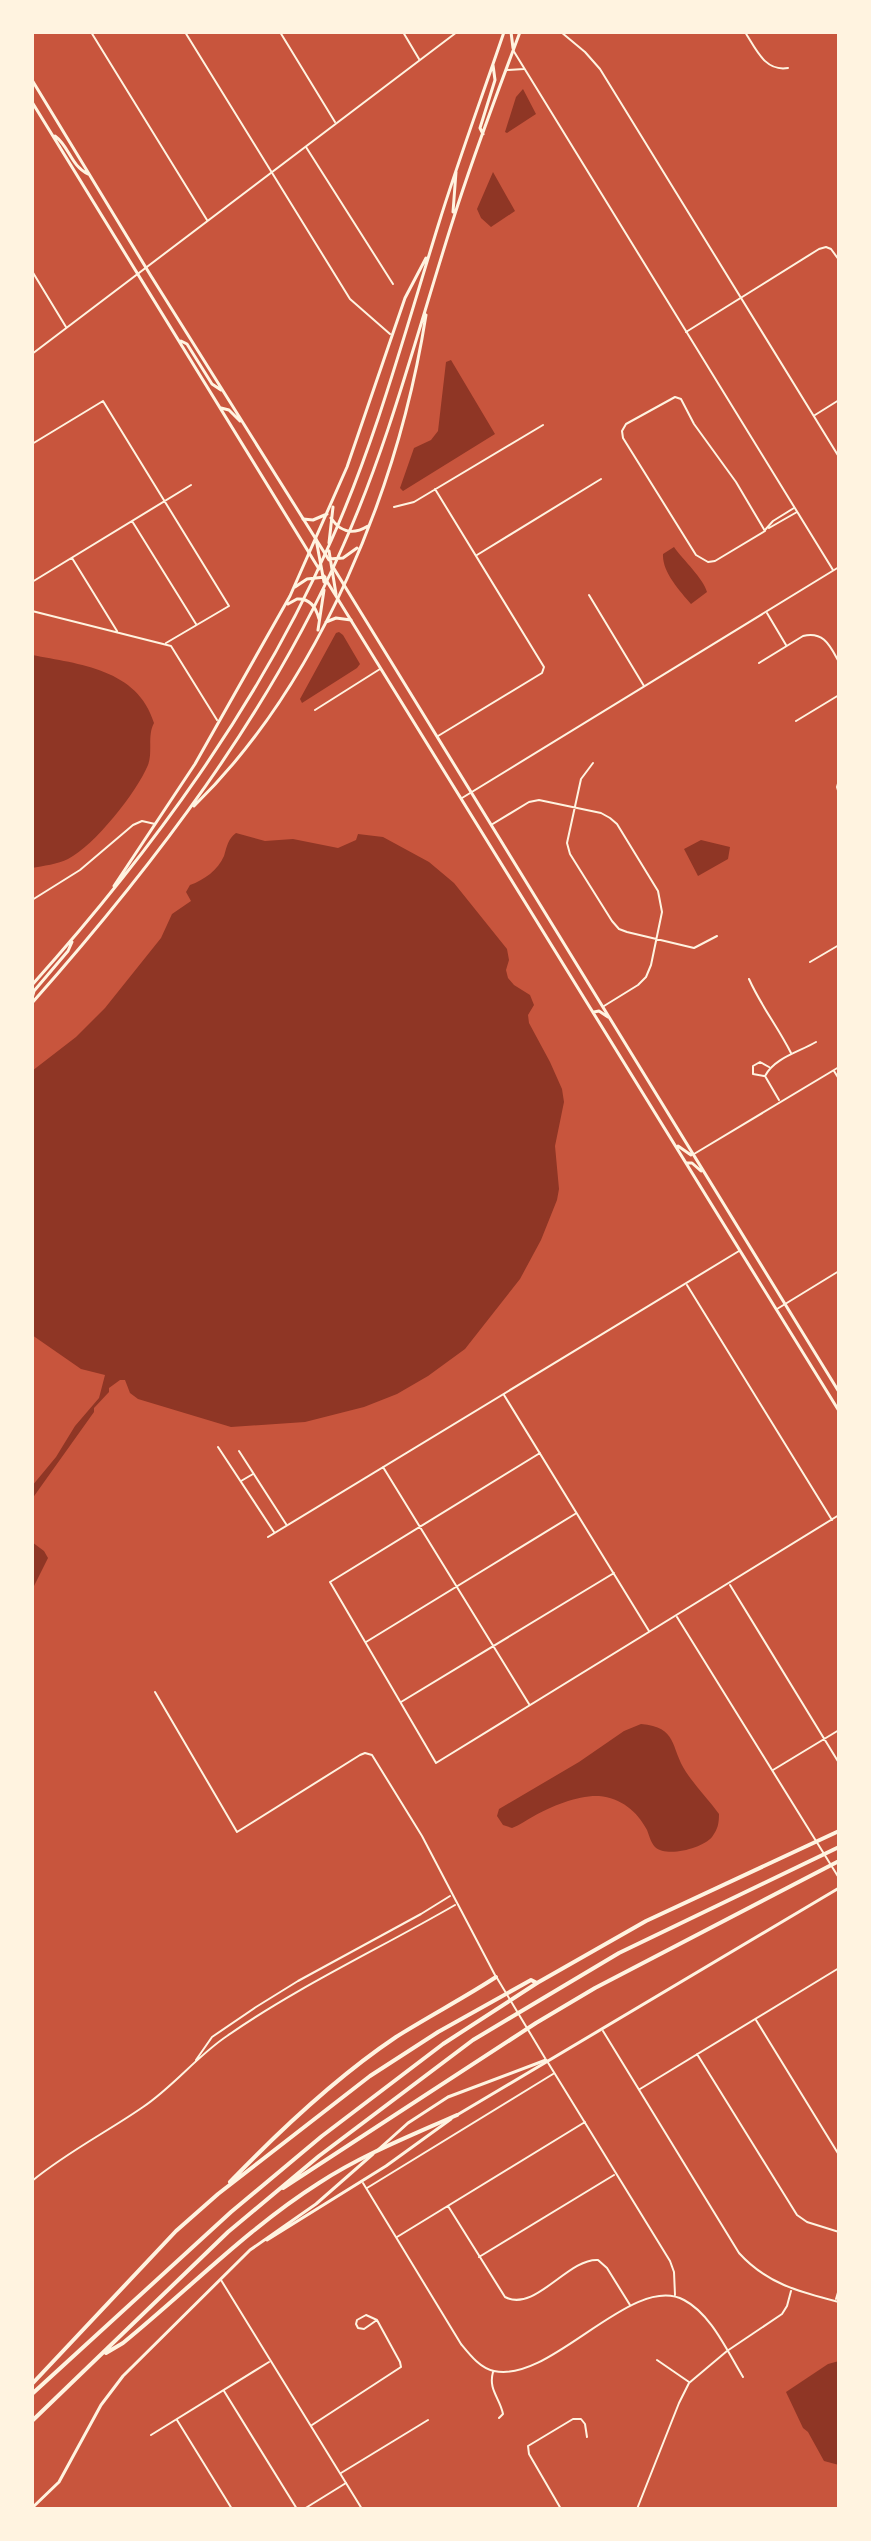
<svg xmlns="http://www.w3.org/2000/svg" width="871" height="2541" font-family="'Libre Baskerville',serif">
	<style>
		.water { fill: #8f3625 }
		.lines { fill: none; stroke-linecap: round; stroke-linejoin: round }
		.minor { stroke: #fff3e0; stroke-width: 2 }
		.tertiary { stroke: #fff3e0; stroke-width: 2 }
		.secondary { stroke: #fff3e0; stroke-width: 3 }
		.primary { stroke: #fff3e0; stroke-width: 3 }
		.trunk { stroke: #fff3e0; stroke-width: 3 }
		.motorway { stroke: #fff3e0; stroke-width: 4 }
	</style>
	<rect width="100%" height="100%" fill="#c8553d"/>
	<path class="water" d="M523 89 536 114 507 133 505 132 516 97Z
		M493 172 515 211 491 227 481 218 477 209Z
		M451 360 495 434 403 491 400 488 414 448 431 440 438 431 446 362Z
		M674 547C684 561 703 578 707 592L691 604C680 591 662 572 663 554Z
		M336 633 339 632 343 635 360 664 357 668 302 703 300 699Z
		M32 655C79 664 138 669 154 723 147 736 153 752 148 765 137 792 94 846 68 859 58 864 43 866 32 868Z
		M236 833 265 841 293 839 338 848 356 840 358 834 383 837 429 862 454 883 507 949 509 960 506 970 508 978 514 985 530 995 534 1005 528 1015 529 1023 550 1062 562 1089 564 1102 555 1146 559 1189 557 1200 541 1240 520 1279 465 1349 428 1376 397 1394 364 1407 305 1422 231 1427 138 1399 130 1393 125 1380H120L109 1388V1392L94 1408V1412L32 1499V1486L56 1457 75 1426 99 1398 105 1375 81 1369 32 1335V1071L76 1037 105 1008 161 938 172 914 191 901 186 892 190 885C204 880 218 870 224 856 227 846 228 839 236 833Z
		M701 840 730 847 728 859 698 876 684 849Z
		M32 1542 44 1551 48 1558 32 1590Z
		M641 1724C678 1727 670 1747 686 1772 696 1787 709 1800 719 1814 719 1823 718 1829 712 1837 703 1848 667 1858 655 1847 651 1843 649 1835 647 1830 637 1811 621 1798 599 1796 579 1795 551 1806 534 1816 526 1820 520 1825 512 1828L503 1825 497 1816 499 1809 579 1762 624 1731Z
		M839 2361V2465L824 2461 808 2432 803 2428 786 2392 828 2364Z"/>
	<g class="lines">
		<path class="minor" d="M91 32 207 220
			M185 32 350 299 390 334
			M280 32 335 122
			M403 32 419 59
			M745 32C756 49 765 72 788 68
			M306 147 393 284
			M32 271 66 327
			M686 332 819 249 826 247 831 249 839 260
			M675 397 681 399 694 424 736 482 765 531 715 561 708 562 696 555 623 438 622 431 626 424Z
			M815 415 839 400
			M32 444 103 401 229 606 166 643
			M435 489 544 667 542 673 438 736
			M394 507 414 502 543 425
			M132 521 196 624
			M769 528 797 512
			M765 530 773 521 794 508
			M477 555 601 479
			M72 558 117 631
			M32 582 191 485
			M589 595 644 686
			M32 611 171 646 217 720
			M767 613 786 645
			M759 663 803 636C824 631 830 646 839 662
			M315 710 380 669
			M796 721 839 695
			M593 763 581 779 567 843 570 854 612 921 619 929 627 932 694 948 717 936
			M839 780 837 787 839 794
			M491 825 529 802 539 800 601 813 610 818 617 824 658 891 662 912 651 965 646 977 638 985 604 1006
			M32 900 80 870 133 825 142 821 155 824
			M810 962 839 945
			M749 979C761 1006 778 1027 791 1053
			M834 1071 839 1079
			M764 1076 753 1074V1066L760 1062 769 1067
			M779 1100 765 1076C774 1058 799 1052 816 1042
			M694 1154 839 1067
			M687 1285 832 1520
			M504 1395 649 1631
			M218 1447 274 1532
			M239 1451 286 1524
			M540 1453 330 1582 436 1763 839 1515
			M383 1467 529 1704
			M241 1481 253 1474
			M268 1537 739 1251
			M730 1585 839 1763
			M677 1617 839 1878
			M366 1642 575 1514
			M155 1692 237 1832 360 1755 365 1753 372 1755 422 1836 496 1977
			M401 1702 614 1573
			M773 1770 839 1730
			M756 2020 839 2155
			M603 2031 739 2253C767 2284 800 2292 839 2302
			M697 2054 797 2215 807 2222 839 2232
			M196 2060 212 2037 256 2007 298 1981 421 1914 450 1896
			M547 2061 670 2261 674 2272 675 2295
			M640 2089 839 1968
			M32 2181C67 2152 107 2132 143 2107 174 2086 197 2056 227 2036 299 1986 379 1949 455 1905
			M363 2183 461 2344C470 2355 480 2368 494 2371 551 2384 632 2272 684 2300 711 2314 727 2351 743 2377
			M367 2188 553 2074
			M448 2206 505 2297C535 2313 568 2258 598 2260L607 2268 630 2305
			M397 2237 585 2122
			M479 2257 614 2175
			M836 2299 839 2289
			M657 2360 689 2382
			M493 2372C488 2390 500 2398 503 2414L499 2418
			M224 2391 297 2509
			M177 2420 232 2509
			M312 2425 401 2367 400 2362 377 2320 366 2315 357 2320 356 2324 358 2328 364 2329 377 2320
			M151 2435 269 2362
			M341 2473 428 2420
			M304 2509 346 2483
			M561 2509 529 2454 528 2446 573 2419H581L585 2424 587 2437
			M637 2509 679 2403 689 2383 727 2351 782 2314 787 2306 791 2291"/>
		<path class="tertiary" d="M561 32 585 52 600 69 839 457
			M513 50 833 570
			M507 70 524 69
			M32 354 457 32
			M462 798 839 567
			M777 1309 839 1271
			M497 1978 545 2058
			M221 2280 362 2509"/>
		<path class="secondary" d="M379 2149 408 2123 448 2097 546 2060
			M267 2240 386 2166 451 2119
			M32 2508 59 2482 101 2405 123 2376 250 2250 316 2204 373 2154"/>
		<path class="primary" d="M32 80 151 276 329 560
			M32 102 319 569
			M55 136C69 146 71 166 88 174
			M181 341 187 344 212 384 221 390
			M221 408 229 410 240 421
			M333 567 839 1392
			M323 575 839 1411
			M594 1012 599 1011 608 1017
			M678 1146 691 1155
			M687 1163H692L701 1171
			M457 2115 839 1888"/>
		<path class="trunk" d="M511 32 513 48
			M483 134 480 128 495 80 493 65
			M453 212 456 172
			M331 518C341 533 353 535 368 526
			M303 519 313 520 327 514
			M316 539 324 582
			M329 543 333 507
			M329 551 336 594
			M329 559 343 558 357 548
			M295 587 307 579 325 577
			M288 604 297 599C310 598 316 607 319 619
			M326 622 336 618 351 620
			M318 630 324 590
			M194 806C320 683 399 486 426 315
			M114 886 195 764 290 596 347 467 405 298 426 258
			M32 985C151 852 259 705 331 541 376 440 405 332 438 226 458 161 482 97 504 32
			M32 998 34 991 68 951 72 942
			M32 1003C155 864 268 716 343 546 390 441 418 329 453 220 473 156 497 94 520 32"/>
		<path class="motorway" d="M230 2182C281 2129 335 2078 396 2037 429 2016 464 1998 496 1977
			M283 2188 536 2023 595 1988 839 1861
			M106 2353 123 2343C188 2290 248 2228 319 2183 362 2155 410 2136 457 2115
			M32 2384 176 2231 218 2194 370 2076 438 2032 531 1980 537 1983
			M32 2394 231 2212 322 2136 443 2044 537 1983 646 1921 839 1831
			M32 2421 228 2232 319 2156 473 2040 619 1953 839 1847"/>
	</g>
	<rect width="871" height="2541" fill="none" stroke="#fff3e0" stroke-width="68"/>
</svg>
